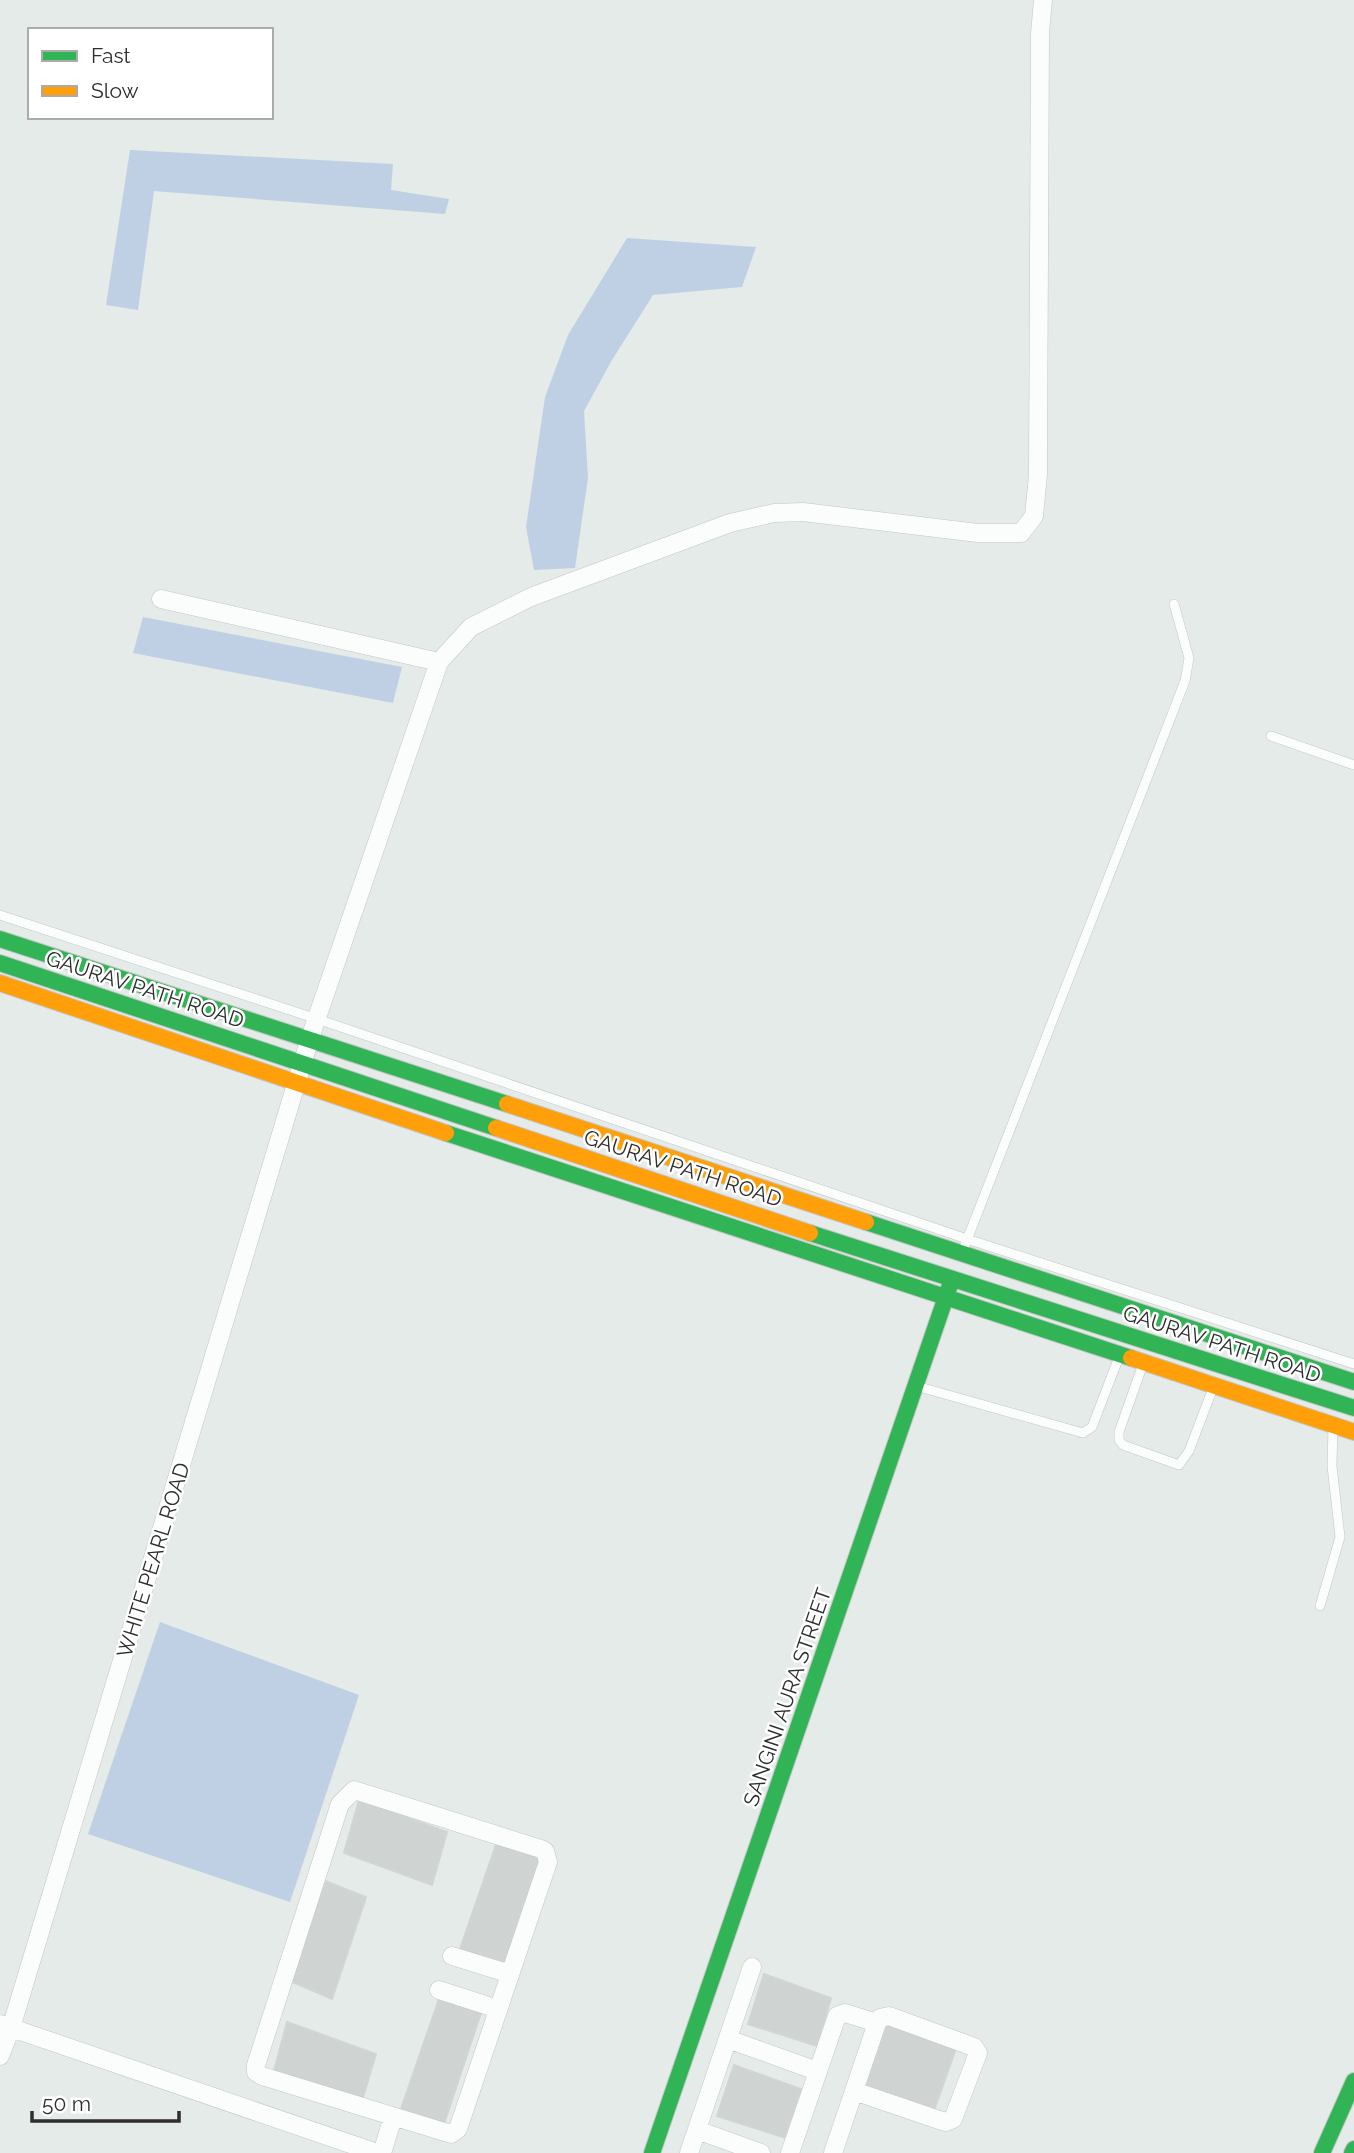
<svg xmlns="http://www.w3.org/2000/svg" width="1354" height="2153" font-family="Raleway,sans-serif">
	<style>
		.green { fill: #bfd0e5 }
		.building { fill: #cfd4d2; stroke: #d0d6d4; stroke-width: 2 }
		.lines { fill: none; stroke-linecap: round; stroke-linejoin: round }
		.lane-casing { stroke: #c5c6c6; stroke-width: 10 }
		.street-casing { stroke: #c5c6c6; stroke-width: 19 }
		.fast-casing { stroke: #c5c6c6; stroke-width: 18 }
		.slow-casing { stroke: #c5c6c6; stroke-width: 18 }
		.lane { stroke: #fbfcfc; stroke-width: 9 }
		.street { stroke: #fbfcfc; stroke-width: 18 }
		.fast { stroke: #30b455; stroke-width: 16 }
		.slow { stroke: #ff9f0a; stroke-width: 16 }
		.labels { text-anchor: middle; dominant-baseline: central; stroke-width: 5; stroke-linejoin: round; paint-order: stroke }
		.street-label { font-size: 21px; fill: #2e2e2e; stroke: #fff }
	</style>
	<rect width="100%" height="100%" fill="#e4ebe8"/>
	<path class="green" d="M130 150 393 164 391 190 449 199 445 214 154 191 138 310 106 305Z
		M627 238 756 247 742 287 653 295 612 360 584 411 588 478 575 568 534 570 526 527 545 397 568 335Z
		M143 617 402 667 393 703 133 653Z
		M160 1622 359 1695 290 1902 88 1834Z"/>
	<path class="building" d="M359 1800 447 1832 432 1885 344 1853Z
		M499 1836 541 1853 502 1970 459 1952Z
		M325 1881 366 1897 332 1999 290 1981Z
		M764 1974 831 1998 817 2046 748 2024Z
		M441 1993 482 2010 443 2127 401 2109Z
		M888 2020 958 2043 932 2116 864 2090Z
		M287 2022 376 2054 360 2107 273 2075Z
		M734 2065 801 2089 786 2138 717 2116Z"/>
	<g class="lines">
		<g class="lane-casing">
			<path id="lane" d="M1271 736 1354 765
				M0 915 317 1019 967 1239 1354 1364
				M965 1245 1185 681 1189 658 1174 604
				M1143 1364 1119 1432V1440L1123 1445 1179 1465 1189 1451 1213 1388
				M916 1386 1083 1433 1092 1427 1119 1357
				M1320 1606 1340 1537 1332 1466 1333 1427"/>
		</g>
		<g class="street-casing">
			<path id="street" d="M161 599 439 662
				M354 1790 541 1849 545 1851 548 1862 458 2129 451 2134 262 2076 256 2072V2065L340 1804Z
				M452 1956 510 1974
				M439 1990 498 2009
				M0 2024 377 2153
				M728 2039 817 2071
				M0 2056 11 2028 310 1038 439 662 471 627 531 597 730 523 774 513 803 512 978 533H1021L1034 516 1038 475 1040 33 1043 0
				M697 2130 761 2153
				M382 2153 393 2117
				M689 2153 752 1967
				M790 2153 837 2016 845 2013 877 2023
				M833 2153 877 2023 880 2018 889 2016 974 2047 978 2053 953 2119 946 2122 939 2120 854 2091"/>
		</g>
		<g class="fast-casing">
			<path id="fast" d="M0 939 507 1104
				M0 963 496 1128
				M446 1133 1131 1358
				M866 1222 1354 1382
				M810 1233 1354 1408
				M652 2153 950 1285
				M1322 2153 1354 2081
				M1352 2153 1354 2149"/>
		</g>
		<g class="slow-casing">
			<path id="slow" d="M0 983 446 1133
				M507 1104 866 1222
				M496 1128 810 1233
				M1131 1358 1354 1432"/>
		</g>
		<use href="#lane" class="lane"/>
		<use href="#street" class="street"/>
		<use href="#fast" class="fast"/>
		<use href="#slow" class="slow"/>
	</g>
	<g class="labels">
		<g class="street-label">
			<text transform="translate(145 989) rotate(18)">GAURAV PATH ROAD</text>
			<text transform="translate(683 1168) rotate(18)">GAURAV PATH ROAD</text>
			<text transform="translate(1222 1344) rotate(18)">GAURAV PATH ROAD</text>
			<text transform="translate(153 1560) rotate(-73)">WHITE PEARL ROAD</text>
			<text transform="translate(787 1697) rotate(-71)">SANGINI AURA STREET</text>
		</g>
	</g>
	<rect x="28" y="28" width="245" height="91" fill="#ffffff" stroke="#ababab" stroke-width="2"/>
	<rect x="42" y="51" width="35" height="10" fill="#30b455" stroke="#ababab" stroke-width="2"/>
	<text x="91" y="63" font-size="21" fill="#2e2e2e">Fast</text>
	<rect x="42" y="86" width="35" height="10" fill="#ff9f0a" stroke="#ababab" stroke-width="2"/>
	<text x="91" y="98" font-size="21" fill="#2e2e2e">Slow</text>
	<path d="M32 2111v10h147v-10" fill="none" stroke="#2e2e2e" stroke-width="3.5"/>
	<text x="42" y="2111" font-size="21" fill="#2e2e2e" stroke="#ffffff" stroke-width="5" paint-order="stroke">50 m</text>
</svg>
